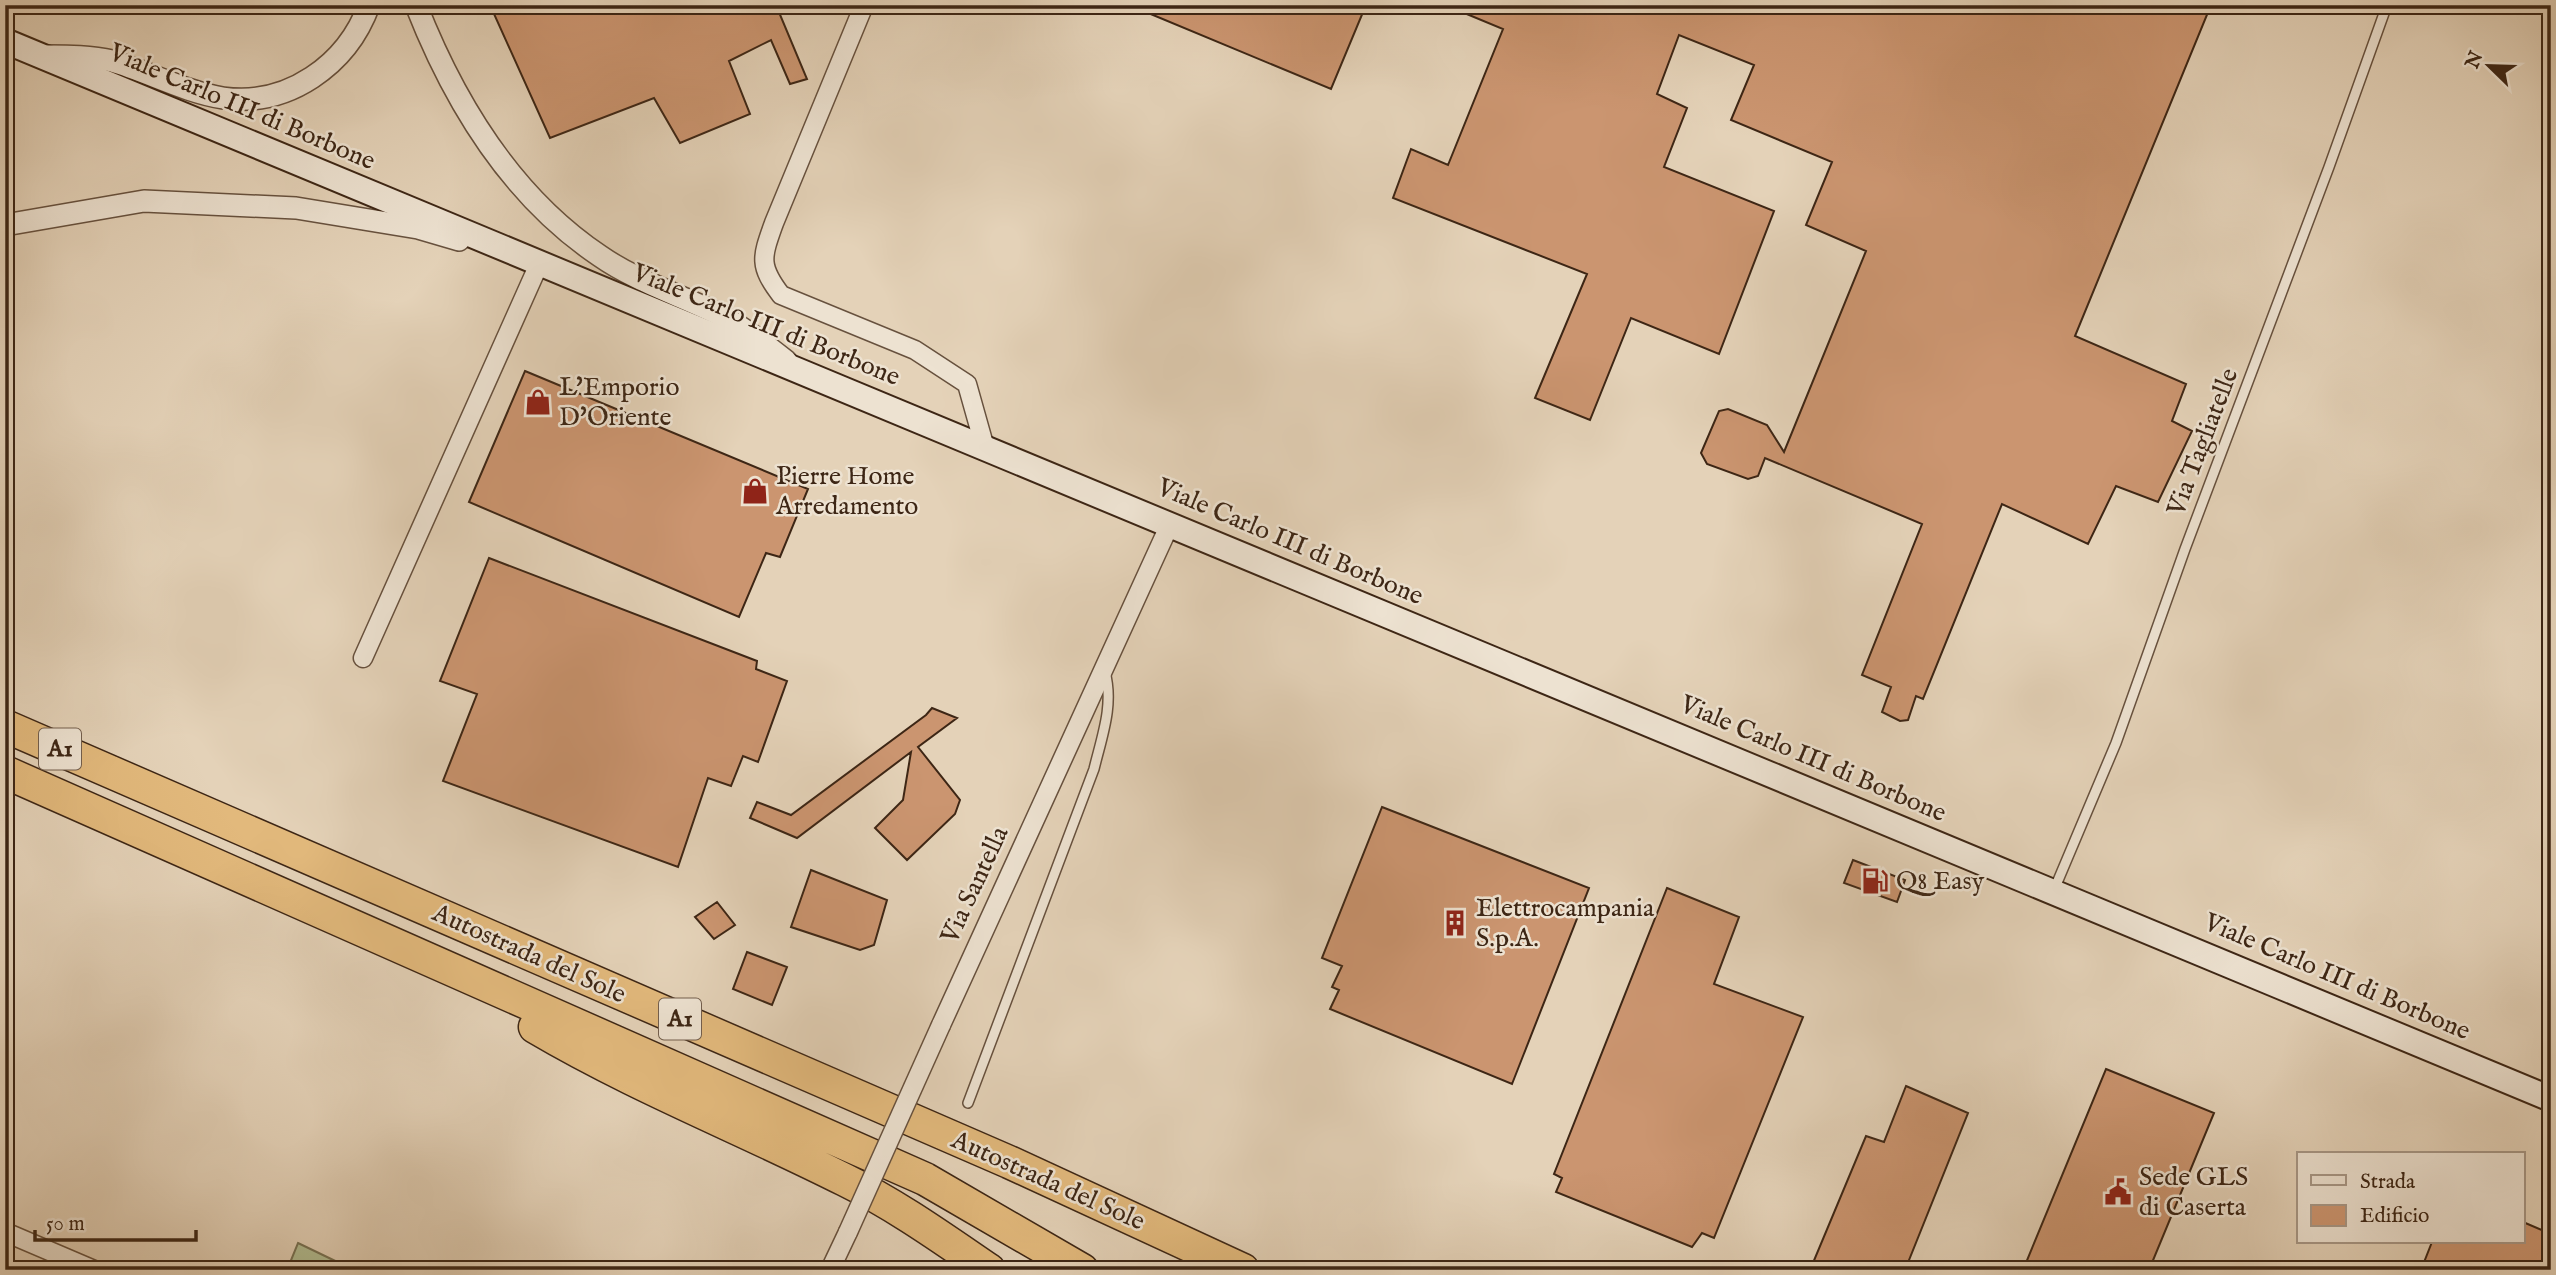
<svg xmlns="http://www.w3.org/2000/svg" width="2556" height="1275" font-family="'IM FELL English',serif">
	<style>
		.green { fill: #b1bd92; stroke: #777254; stroke-width: 2 }
		.building { fill: #cb9570; stroke: #3d2615; stroke-width: 2 }
		.lines { fill: none; stroke-linecap: round; stroke-linejoin: round }
		.service-casing { stroke: #67513e; stroke-width: 12 }
		.minor-casing { stroke: #67513e; stroke-width: 21 }
		.tertiary-casing { stroke: #67513e; stroke-width: 24 }
		.secondary-casing { stroke: #3d2615; stroke-width: 28 }
		.motorway-casing { stroke: #3d2615; stroke-width: 35 }
		.service { stroke: #ede2d1; stroke-width: 9 }
		.minor { stroke: #ede2d1; stroke-width: 18 }
		.tertiary { stroke: #ede2d1; stroke-width: 21 }
		.secondary { stroke: #ede2d1; stroke-width: 24 }
		.motorway { stroke: #e2b97c; stroke-width: 32 }
		.minor-bridge-casing { stroke: #67513e; stroke-width: 21; stroke-linecap: butt }
		.minor-bridge { stroke: #ede2d1; stroke-width: 18 }
		.labels { text-anchor: middle; dominant-baseline: central; stroke-width: 5; stroke-linejoin: round; paint-order: stroke }
		.shield { fill: #ede2d1; stroke: #725e4d; stroke-width: 2 }
		.shield-label { font-size: 24px; font-weight: bold; fill: #3d2615 }
		.street-label { font-size: 26px; fill: #3d2615; stroke: #ede2d1 }
		.poi-label { font-size: 26px; fill: #3d2615; stroke: #ede2d1; text-anchor: start }
	</style>
	<rect width="100%" height="100%" fill="#e4d2b8"/>
	<filter id="stains"><feTurbulence type="fractalNoise" baseFrequency=".00286" numOctaves="4"/><feColorMatrix values="0 0 0 0 .2 0 0 0 0 .09 0 0 0 0 .02 0 0 0 .5 -.17"/></filter>
	<radialGradient id="worn" r=".72"><stop offset=".6" stop-color="#630" stop-opacity="0"/><stop offset="1" stop-color="#630" stop-opacity=".3"/></radialGradient>
	<path class="green" d="M298 1243 354 1270H287Z"/>
	<path class="building" d="M490 5H776L807 79 790 84 771 40 729 61 750 114 680 143 654 98 550 138Z
		M1129 5H1366L1331 89Z
		M1445 5H2211L2075 336 2186 384 2172 421 2192 431 2158 502 2116 486 2088 544 2002 504 1923 699 1916 696 1908 720 1900 721 1882 712 1891 687 1862 675 1922 524 1765 458 1758 476 1748 479 1707 464 1701 453 1719 411 1728 409 1767 425 1784 452 1866 251 1806 225 1832 162 1731 120 1754 65 1679 35 1657 94 1687 108 1664 167 1774 211 1719 354 1631 318 1590 420 1535 398 1587 274 1393 198 1411 149 1448 165 1503 29Z
		M525 371 808 489 780 557 766 553 739 617 469 502Z
		M489 558 757 661 756 669 787 681 758 762 743 756 731 786 708 778 678 867 443 781 477 694 440 681Z
		M932 708 957 718 918 747 960 800 955 814 907 860 875 828 903 800 911 752 797 838 750 818 757 802 791 815 926 715Z
		M1382 807 1589 888 1512 1084 1330 1009 1339 990 1332 987 1342 966 1322 958Z
		M1853 860 1905 880 1897 902 1844 883Z
		M811 870 887 900 874 945 860 950 791 927Z
		M1667 888 1739 917 1714 984 1803 1017 1714 1238 1702 1233 1692 1247 1556 1192 1562 1178 1554 1174Z
		M717 902 735 925 714 939 695 917Z
		M747 952 787 967 772 1005 733 989Z
		M2106 1069 2214 1113 2149 1270H2023Z
		M1906 1086 1968 1113 1905 1270H1810L1866 1136 1884 1142Z
		M2523 1222 2551 1234V1270H2421L2432 1242H2523Z"/>
	<g class="lines">
		<g class="service-casing">
			<path id="service" d="M2054 890 2116 743 2185 549 2329 167 2387 5
				M968 1103 1094 769C1102 736 1114 705 1105 672"/>
		</g>
		<g class="minor-casing">
			<path id="minor" d="M864 5 774 223C762 257 758 265 781 295L915 350 967 384 985 448
				M363 658 539 264
				M941 1025 1170 524
				M5 1232 94 1270
				M830 1270 848 1232"/>
		</g>
		<g class="tertiary-casing">
			<path id="tertiary" d="M416 5C454 102 512 197 600 256 633 279 674 293 710 310 738 323 762 342 786 361
				M48 56C69 56 91 56 112 61 149 72 185 92 223 98 288 107 347 65 369 5
				M5 225 144 201 296 208 418 228 459 240"/>
		</g>
		<g class="secondary-casing">
			<path id="secondary" d="M5 41 2551 1099"/>
		</g>
		<g class="motorway-casing">
			<path id="motorway" d="M5 726 1009 1162 1243 1270
				M5 772 925 1179 1082 1270
				M535 1027C635 1086 742 1128 845 1180 896 1205 942 1238 989 1270"/>
		</g>
		<use href="#service" class="service"/>
		<use href="#minor" class="minor"/>
		<use href="#tertiary" class="tertiary"/>
		<use href="#secondary" class="secondary"/>
		<use href="#motorway" class="motorway"/>
		<g class="minor-bridge-casing">
			<path id="minor-bridge" d="M848 1232 941 1025"/>
		</g>
		<use href="#minor-bridge" class="minor-bridge"/>
	</g>
	<defs>
		<g id="shop-bare" transform="scale(2.1)"><path d="M-5-2.5h2.3a2.7 3.5 0 0 1 5.4 0H5L5.5 6h-11ZM-1.5-2.5h3a1.5 2.3 0 0 0-3 0Z" fill="#8f2418" stroke="#ede2d1" stroke-width="2.5" paint-order="stroke"/></g>
		<g id="fuel-bare" transform="scale(2.1)"><path d="M-5.5-6h7V0h2V4h1.3V-2.5L3-4.5l.8-.8L6-3V5H2.5V1h-1V6h-7ZM-4.2-4.7v3.2H.2V-4.7Z" fill="#8f2418" stroke="#ede2d1" stroke-width="2.5" paint-order="stroke"/></g>
		<g id="building-bare" transform="scale(2.1)"><path d="M-4-6H4V6H1V3H-1V6H-4ZM-2.5-4.3h1.7v1.8h-1.7ZM.8-4.3h1.7v1.8H.8ZM-2.5-1h1.7V.8h-1.7ZM.8-1h1.7V.8H.8Z" fill="#8f2418" stroke="#ede2d1" stroke-width="2.5" paint-order="stroke"/></g>
		<g id="civic-bare" transform="scale(2.1)"><path d="M-.6-6.5H3V-4.5H.6V-3L4-1V1h2V6H-6V1h2V-1L-.6-3ZM-1.2 2.5V6h2.4V2.5Z" fill="#8f2418" stroke="#ede2d1" stroke-width="2.5" paint-order="stroke"/></g>
	</defs>
	<g fill-rule="evenodd">
		<use href="#shop-bare" x="538" y="402"/>
		<use href="#shop-bare" x="755" y="491"/>
		<use href="#fuel-bare" x="1875" y="881"/>
		<use href="#building-bare" x="1455" y="923"/>
		<use href="#civic-bare" x="2118" y="1192"/>
	</g>
	<g class="labels">
		<g class="shield">
			<rect x="39" y="728.5" width="42" height="41" rx="5"/>
			<rect x="659" y="998.5" width="42" height="41" rx="5"/>
		</g>
		<g class="shield-label">
			<text x="60" y="749">A1</text>
			<text x="680" y="1019">A1</text>
		</g>
		<g class="street-label">
			<text transform="translate(242 107) rotate(23)">Viale Carlo III di Borbone</text>
			<text transform="translate(766 325) rotate(22)">Viale Carlo III di Borbone</text>
			<text transform="translate(2203 442) rotate(-69)">Via Tagliatelle</text>
			<text transform="translate(1290 542) rotate(23)">Viale Carlo III di Borbone</text>
			<text transform="translate(1813 759) rotate(23)">Viale Carlo III di Borbone</text>
			<text transform="translate(975 885) rotate(-65)">Via Santella</text>
			<text transform="translate(529 954) rotate(24)">Autostrada del Sole</text>
			<text transform="translate(2337 977) rotate(23)">Viale Carlo III di Borbone</text>
			<text transform="translate(1048 1181) rotate(24)">Autostrada del Sole</text>
		</g>
		<g class="poi-label">
			<text x="559" y="387">L'Emporio<tspan x="559" dy="30">D'Oriente</tspan></text>
			<text x="776" y="476">Pierre Home<tspan x="776" dy="30">Arredamento</tspan></text>
			<text x="1896" y="881">Q8 Easy</text>
			<text x="1476" y="908">Elettrocampania<tspan x="1476" dy="30">S.p.A.</tspan></text>
			<text x="2139" y="1177">Sede GLS<tspan x="2139" dy="30">di Caserta</tspan></text>
		</g>
	</g>
	<rect width="2556" height="1275" fill="none" stroke="#e4d2b8" stroke-width="28"/>
	<rect x="7" y="7" width="2542" height="1261" fill="none" stroke="#3d2615" stroke-width="3.5"/>
	<rect x="14" y="14" width="2528" height="1247" fill="none" stroke="#3d2615" stroke-width="2"/>
	<rect x="2297" y="1152" width="228" height="91" fill="#ede2d1" stroke="#a79786" stroke-width="2"/>
	<rect x="2311" y="1175" width="35" height="10" fill="#ede2d1" stroke="#a79786" stroke-width="2"/>
	<text x="2360" y="1188" font-size="21" fill="#3d2615">Strada</text>
	<rect x="2311" y="1205" width="35" height="21" fill="#cb9570" stroke="#a79786" stroke-width="2"/>
	<text x="2360" y="1222" font-size="21" fill="#3d2615">Edificio</text>
	<g transform="translate(2489 66) rotate(293)" stroke="#ede2d1" stroke-width="5" paint-order="stroke">
	<path d="M0-5L12 26L0 18L-12 26Z" fill="#3d2615"/>
	<text y="-10" font-size="19" font-weight="bold" text-anchor="middle" fill="#3d2615">N</text>
	</g>
	<path d="M35 1230v10h161v-10" fill="none" stroke="#3d2615" stroke-width="3.5"/>
	<text x="46" y="1230" font-size="21" fill="#3d2615" stroke="#ede2d1" stroke-width="5" paint-order="stroke">50 m</text>
	<rect width="100%" height="100%" filter="url(#stains)"/>
	<rect width="100%" height="100%" fill="url(#worn)"/>
</svg>
